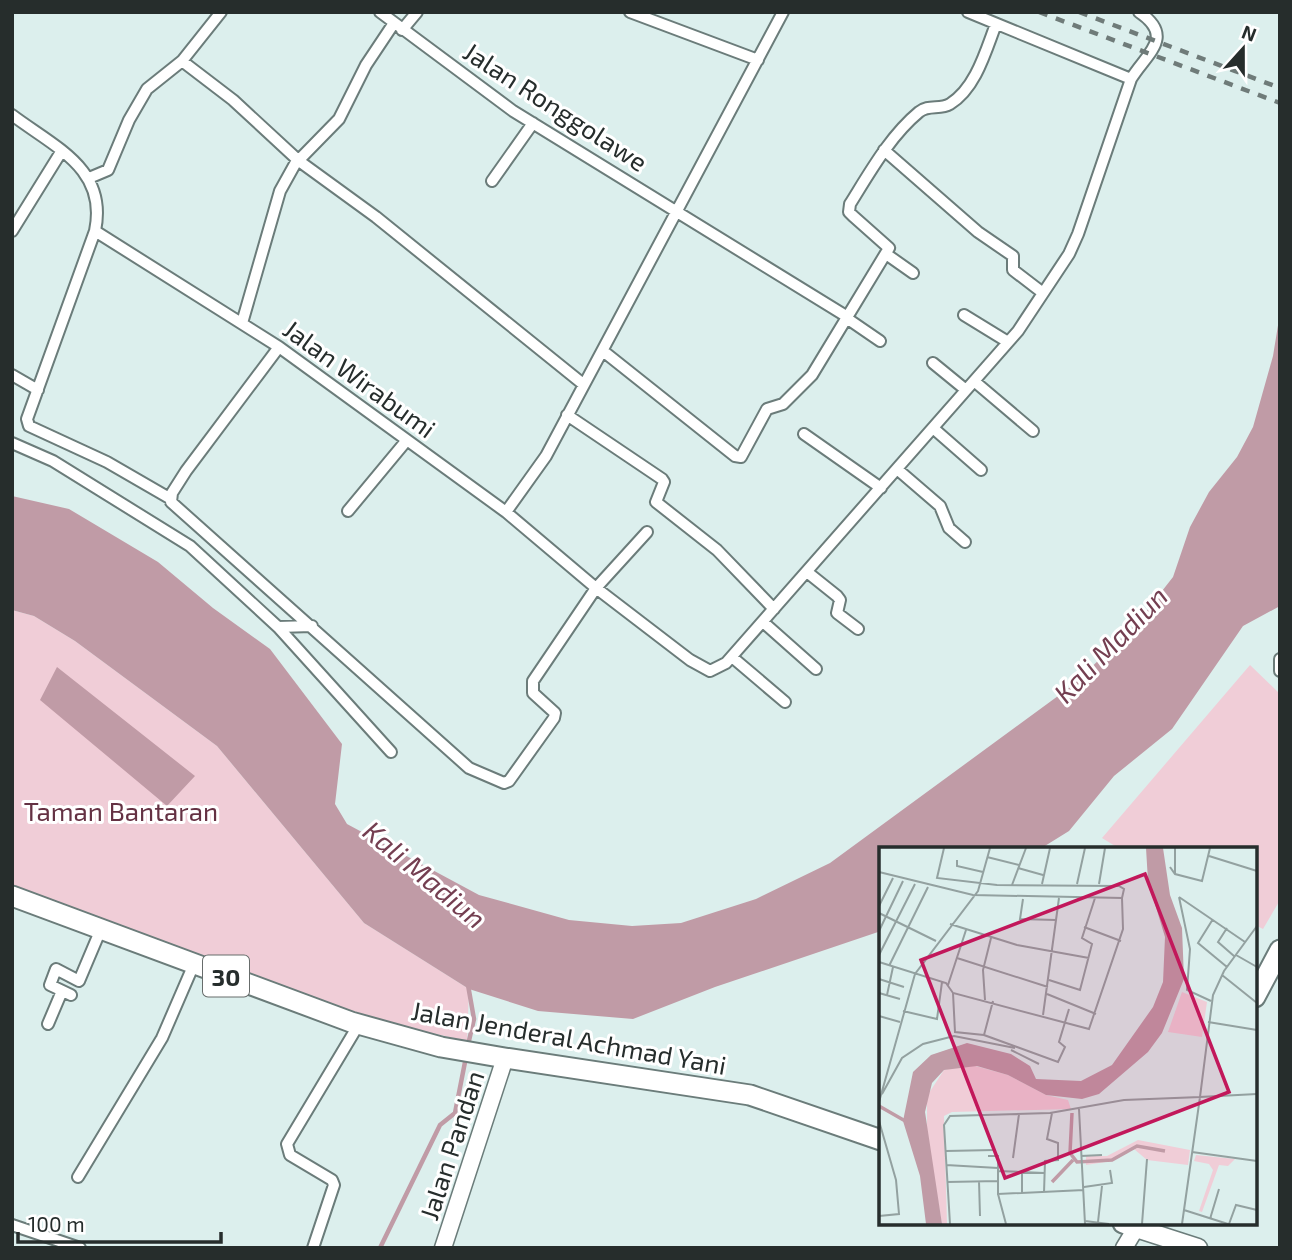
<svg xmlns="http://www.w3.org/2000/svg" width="1292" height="1260" font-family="'Exo 2',sans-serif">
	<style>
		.green { fill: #f0cdd7 }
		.water { fill: #c09ba6 }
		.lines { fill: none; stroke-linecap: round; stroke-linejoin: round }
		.stream { stroke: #c09ba6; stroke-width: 4.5 }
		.street-casing { stroke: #6b7c7a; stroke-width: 14 }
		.secondary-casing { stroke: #6b7c7a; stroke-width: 19 }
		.primary-casing { stroke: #6b7c7a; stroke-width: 21 }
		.highway-casing { stroke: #6b7c7a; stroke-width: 23 }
		.street { stroke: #fff; stroke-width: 10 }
		.secondary { stroke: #fff; stroke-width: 16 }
		.primary { stroke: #fff; stroke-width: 18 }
		.highway { stroke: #fff; stroke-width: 19 }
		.rail { stroke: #6f7b79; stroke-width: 4.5; stroke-dasharray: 9 9; stroke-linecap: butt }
		.labels { text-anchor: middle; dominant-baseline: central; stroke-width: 6; stroke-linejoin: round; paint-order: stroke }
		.shield { fill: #fff; stroke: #676c6b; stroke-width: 2 }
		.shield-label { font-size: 24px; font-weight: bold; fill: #262d2c }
		.street-label { font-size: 26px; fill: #262d2c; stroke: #fff }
		.park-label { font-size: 26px; fill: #643143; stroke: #fff }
		.water-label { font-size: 28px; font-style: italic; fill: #743f51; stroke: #fff }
		.inset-river { fill: none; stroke: #c09ba6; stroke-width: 3.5 }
		.inset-road { fill: none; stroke: #93a1a0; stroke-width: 2 }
		.view { fill: #c2185b; fill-opacity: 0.15; stroke: #c2185b; stroke-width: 3.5 }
		.inset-edge { fill: none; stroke: #262d2c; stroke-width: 3.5 }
	</style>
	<rect width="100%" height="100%" fill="#dcefed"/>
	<path class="green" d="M12 610 34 616 75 641 217 746 364 923 469 989 467 1041 373 1020 12 885Z
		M1250 665 1280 694V900L1263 929 1255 925V849H1120L1102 838Z"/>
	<path class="water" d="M1280 313V606L1243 626 1172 729 1114 776 1069 831 1040 849H881V931L715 987 633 1019 538 1011 469 989 364 923 217 746 75 641 34 616 12 610V496L69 509 158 562 213 608 270 649 342 744 335 804 347 824 479 895 569 920 632 926 681 923 756 899 830 863 1073 685 1137 623 1173 577 1190 527 1209 492 1237 457 1253 427 1273 356Z
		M57 667 195 776 167 806 40 700Z"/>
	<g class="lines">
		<path class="stream" d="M468 985 474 1019 468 1045
			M380 1248 440 1125 455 1113 466 1057"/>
		<g class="street-casing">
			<path id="street" d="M380 12 513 111 846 316
				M630 12 758 60
				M402 30 417 12
				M182 61 233 100 299 161 376 217 583 384
				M1131 79C1146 54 1176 37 1139 12
				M12 115C56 148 108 169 95 231L279 347 506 512 596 588 690 660 710 671 726 663 1018 331 1069 254 1078 234 1131 79 968 12
				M884 150 978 232 1013 256V270L1043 293
				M89 178 108 170 129 120 147 89 182 61 221 12
				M492 181 533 123
				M12 231 61 152
				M95 231 27 419 29 426 107 462 171 499
				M886 254 913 273
				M964 315 1008 342
				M845 317 880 341
				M242 323 280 191 295 164 339 119 366 65 394 23
				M279 347 186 471 172 493 171 502 469 768 504 783 509 781 554 718 555 713 533 693V681L596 588 647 532
				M603 351 735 456 741 457 767 409 783 404 812 375 889 248 853 216 849 212 850 204C870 172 890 136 919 112 928 104 940 110 950 104 976 88 986 50 996 24
				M933 363 966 390
				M12 375 38 390
				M974 381 1033 431
				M567 415 662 479 664 482 656 502 717 550 774 609
				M933 428 981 470
				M804 434 881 488
				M12 443 53 461 190 546 278 627 312 626
				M897 469 940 506 949 528 965 542
				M348 511 407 440
				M506 512 546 456 783 12
				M807 572 837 596 840 600 837 613 858 629
				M763 622 816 669
				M278 627 391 752
				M732 657 785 702
				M1280 659V671
				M71 995 50 985 56 969 79 981 101 929
				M48 1024 62 991
				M78 1177 162 1038 194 964
				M12 1225 80 1248
				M313 1248 334 1185 332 1180 290 1155 287 1144 359 1024"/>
		</g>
		<g class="secondary-casing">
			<path id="secondary" d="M443 1248 505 1058
				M1124 1248 1136 1228"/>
		</g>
		<g class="primary-casing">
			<path id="primary" d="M1136 1228 1198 1248"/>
		</g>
		<g class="highway-casing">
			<path id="highway" d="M12 896 351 1022 441 1047 505 1058 750 1095 881 1140
				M1255 997 1280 950
				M1123 1223 1136 1228 1138 1223"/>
		</g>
		<use href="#street" class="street"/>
		<use href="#secondary" class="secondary"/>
		<use href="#primary" class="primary"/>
		<use href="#highway" class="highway"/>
		<path class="rail" d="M1039 12 1280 103
			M1079 12 1280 88"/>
	</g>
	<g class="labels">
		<rect class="shield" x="203" y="955.5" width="46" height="41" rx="5"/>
		<g class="shield-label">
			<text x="226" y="976">30</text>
		</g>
		<g class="street-label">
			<text transform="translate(556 106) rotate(33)">Jalan Ronggolawe</text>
			<text transform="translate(360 378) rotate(36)">Jalan Wirabumi</text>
			<text transform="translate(569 1037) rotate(10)">Jalan Jenderal Achmad Yani</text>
			<text transform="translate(451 1145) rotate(-72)">Jalan Pandan</text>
		</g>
		<g class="park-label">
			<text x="121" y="810">Taman Bantaran</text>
		</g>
		<g class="water-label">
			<text transform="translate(1110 644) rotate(-46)">Kali Madiun</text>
			<text transform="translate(425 874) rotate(40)">Kali Madiun</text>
		</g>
	</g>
	<g transform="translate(879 847)">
		<rect width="378" height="378" fill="#dcefed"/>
		<path d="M303 145 328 155 323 190 289 185ZM89 217 129 228 167 248 189 253 192 262 73 265 65 269 68 377H63L48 290V249L65 223ZM259 293 311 303 309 318 268 313 255 302 233 314 207 318V309H228ZM317 308 356 312 349 319 340 318 323 365 320 364 334 323 330 317 315 314Z" fill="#f0cdd7"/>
		<path d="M267 1H284L291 48 303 81 305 132 283 186 269 205 220 247 203 252 167 248 129 228 98 219 65 223 53 236 46 265 63 377H47L41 329 24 274 34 225 52 208 88 196 132 207 151 219 157 232 202 234 233 218 274 160 284 135 286 90 269 34Z" fill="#c09ba6"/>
		<path class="inset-river" d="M0 259 28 275M193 266 191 306 198 315 233 313 258 299 286 304M173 335 194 313"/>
		<path class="inset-road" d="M65 1 58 31 118 38 240 39 245 42 243 51M296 1V27M330 9 378 24M108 10 140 18M78 13V19L104 25M291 20 296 27 323 34 331 1M139 21 164 28M0 25 94 48 243 51 244 82 210 182 74 146 67 136 0 115M163 37 171 1M198 37 206 1M220 37 226 1M133 38 147 1M300 50 311 102 308 143 332 154M300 50 366 95M144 52 141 72 177 73M0 59 14 31M0 66 57 94M334 72 319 96 348 120M71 77 138 98 210 111M205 80 242 94M348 81 339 95 355 109M0 84 24 34M0 108 36 37M357 108 378 120M78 111 169 140M10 119 49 40M343 128 378 156M0 132 25 140M170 133 201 143 213 97 203 91 216 51M69 138 87 83M0 146 21 152M74 146 76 185 105 188M168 147 217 167M8 148 14 120M106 153 104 123 112 91M114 154 105 188 179 215 186 200 180 195 190 162M24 164 58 172 63 135M164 168 180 51M0 169 21 175M329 175 378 183M132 203 160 217M3 247 23 211 44 197 75 189 136 201M0 255 36 127 99 44 111 1M200 262 206 377M0 274 17 333 20 367 0 369M67 304 115 303M313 305 378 314M109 309H119V334M202 309 223 308M134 311 140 267M67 318 119 321M119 324 165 326M143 324V346M100 334 101 369M68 335 119 334V347L205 343M205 340 233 336 231 323M165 346 166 314 179 313V296L168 292 173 266M119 347 127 377M305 363 349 377M331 372 340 342M206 374 230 377M219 375 223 339M71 377 65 278 71 269 171 266 245 253 321 250 334 148 345 124 378 79M263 377 268 312M303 377 321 250 378 247M350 377 357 358 378 363"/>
		<path class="view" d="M266 27 350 245 126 331 42 113Z"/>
		<rect width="378" height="378" class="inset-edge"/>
	</g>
	<rect width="1292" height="1260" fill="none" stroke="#262d2c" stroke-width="28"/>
	<g transform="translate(1243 49) rotate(21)" stroke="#ffffff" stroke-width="5" paint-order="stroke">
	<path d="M0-5L12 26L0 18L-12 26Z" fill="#262d2c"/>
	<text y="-10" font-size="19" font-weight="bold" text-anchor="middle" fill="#262d2c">N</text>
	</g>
	<path d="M18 1232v10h203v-10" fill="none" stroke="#262d2c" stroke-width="3.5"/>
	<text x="28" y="1232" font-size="21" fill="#262d2c" stroke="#ffffff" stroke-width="5" paint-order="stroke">100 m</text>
</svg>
